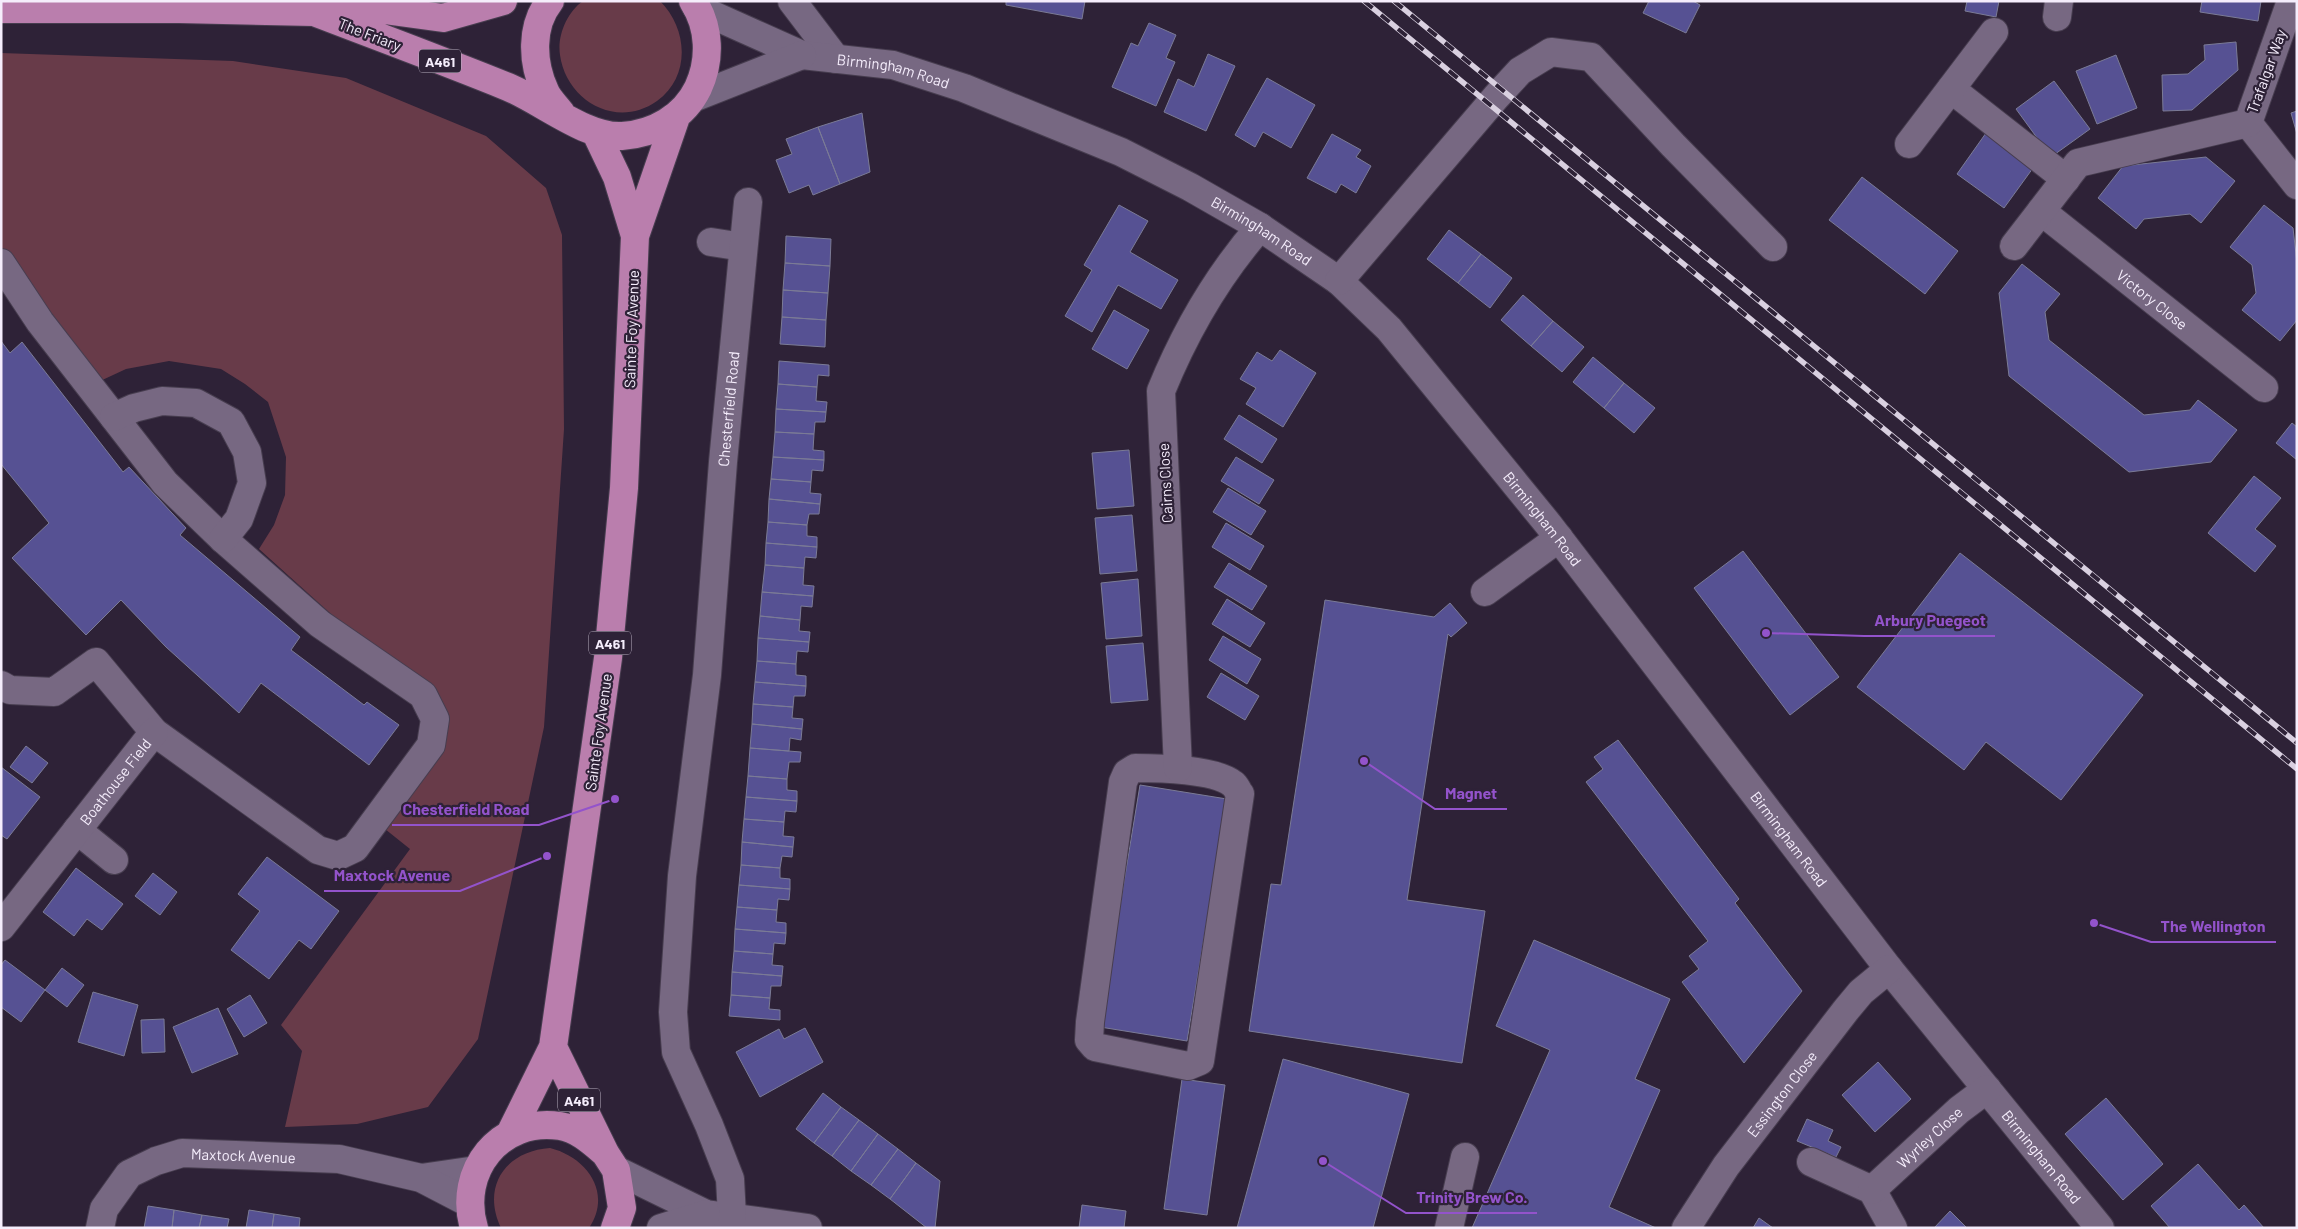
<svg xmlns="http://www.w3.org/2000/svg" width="2298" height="1229" font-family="Barlow,sans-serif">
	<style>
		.green { fill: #683b49 }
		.building { fill: #565193; stroke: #7b7b96 }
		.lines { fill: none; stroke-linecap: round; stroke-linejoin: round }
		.minor-casing { stroke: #473d4f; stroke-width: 30 }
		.highway-casing { stroke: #473d4f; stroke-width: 30 }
		.minor { stroke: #776882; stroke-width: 28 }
		.highway { stroke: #ba7ead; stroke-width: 28 }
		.rail-casing { stroke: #d9d0e0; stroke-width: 5.5 }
		.rail { stroke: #2e2237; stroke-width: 4; stroke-dasharray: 11; stroke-linecap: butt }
		.labels { text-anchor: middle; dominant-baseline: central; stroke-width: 4.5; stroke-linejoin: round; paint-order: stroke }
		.shield { fill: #2e2237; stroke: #b9b0c1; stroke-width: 1 }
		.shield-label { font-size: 14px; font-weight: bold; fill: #f5edfc }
		.street-label { font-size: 15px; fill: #f5edfc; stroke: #2e2237 }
		.leader { fill: none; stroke: #9353cb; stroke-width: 2 }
		.callout-dot { fill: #9353cb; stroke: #2e2237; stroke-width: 2 }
		.callout-label { font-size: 16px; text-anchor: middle; font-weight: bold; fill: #9353cb; stroke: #2e2237; stroke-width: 4.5; stroke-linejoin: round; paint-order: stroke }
	</style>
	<rect width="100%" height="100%" fill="#2e2237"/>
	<path class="green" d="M583 1H660C688 29 691 76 657 101 616 130 566 100 560 55 557 36 567 12 583 1Z
		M1 53 233 61 346 78 486 136 546 188 562 235 564 429 544 727 478 1039 428 1107 357 1124 285 1127 302 1051 281 1025 410 849 385 829 439 699 341 623 259 549 274 525 285 495 286 457 268 402 245 384 221 369 169 361 126 369 98 382 1 247Z
		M550 1148C586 1157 613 1192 589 1228H501C481 1186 506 1151 550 1148Z"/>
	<path class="building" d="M1006 1H1085L1082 19 1006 5Z
		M1649 1H1693L1700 5 1686 33 1643 13Z
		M1967 1H1999L1996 17 1965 11Z
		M2202 1H2261L2258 21 2200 12Z
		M1149 23 1176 35 1166 58 1175 62 1156 106 1112 87 1131 43 1138 46Z
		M2236 42 2238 70 2192 110 2163 111 2162 75 2188 74 2205 60 2204 45Z
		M1208 54 1235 66 1206 131 1164 112 1178 79 1194 87Z
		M2116 55 2137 108 2097 124 2076 71Z
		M1267 78 1315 105 1291 148 1263 132 1255 147 1235 135Z
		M2054 81 2090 129 2051 157 2016 109Z
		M2297 111V134L2291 113Z
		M862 113 870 172 840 184 818 127Z
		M818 127 840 184 813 195 809 185 789 193 776 160 792 154 786 139Z
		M1986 133 2033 168 2004 208 1957 174Z
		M1332 134 1361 150 1356 157 1371 166 1356 193 1341 184 1336 193 1307 178Z
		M2206 157 2235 181 2201 223 2190 214 2144 219 2136 229 2098 198 2123 166Z
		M1862 177 1958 251 1925 294 1829 220Z
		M1119 205 1148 221 1130 252 1178 280 1161 309 1118 285 1092 332 1065 316 1092 270 1084 265Z
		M2264 205 2293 228 2297 263V320L2280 341 2242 310 2256 293 2252 265 2230 247Z
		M1449 230 1481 254 1458 283 1427 259Z
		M786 236 831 239 830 266 785 263Z
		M1481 254 1512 278 1490 308 1458 283Z
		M785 263 830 266 828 293 783 290Z
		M2022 264 2060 294 2045 312 2049 340 2144 415 2190 410 2198 400 2237 430 2211 462 2129 472 2009 376 1999 293Z
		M783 290 828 293 826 320 782 317Z
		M1523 295 1553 321 1531 346 1501 320Z
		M1114 310 1149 330 1127 369 1092 349Z
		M782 317 826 320 825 347 780 344Z
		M1553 321 1584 347 1562 372 1531 346Z
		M1 341 10 353 22 342 123 472 129 467 186 528 180 535 300 637 291 650 364 705 367 702 399 725 369 765 261 683 239 713 166 647 121 600 86 635 12 558 49 523 1 464Z
		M1280 350 1316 373 1283 427 1246 404 1256 388 1240 379 1257 352 1272 361Z
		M1593 357 1624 383 1604 408 1573 382Z
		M779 361 829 365V376L818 375 817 387 778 384Z
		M1624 383 1655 408 1634 433 1604 408Z
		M778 384 817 387 816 401 827 402 826 412 776 409Z
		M776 409 826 412 825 422H815L814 434 775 432Z
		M1239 415 1277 439 1262 463 1224 439Z
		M2292 423 2297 427V460L2276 443Z
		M775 432 814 434 813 450 824 451V460L773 457Z
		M1129 450 1134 506 1097 509 1092 453Z
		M773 457 824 460 823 471 812 470 811 482 771 479Z
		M1236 457 1274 480 1259 504 1221 481Z
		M2254 476 2281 498 2255 529 2276 546 2255 572 2208 533Z
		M771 479 811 482 810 493 821 494 820 504 769 499Z
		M1228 488 1266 511 1251 535 1213 512Z
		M769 499 820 504 819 514H809L807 525 768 522Z
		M1132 515 1137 571 1100 574 1095 518Z
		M768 522 807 525V536L817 537V547L766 543Z
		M1226 523 1264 546 1250 570 1212 547Z
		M766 543 817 547 816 558 805 557 804 568 765 565Z
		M1743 551 1839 677 1790 715 1694 588Z
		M1960 553 2143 695 2061 800 1986 742 1964 770 1857 687Z
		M1229 563 1267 586 1252 610 1214 587Z
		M765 565 804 568 803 585 814 586 813 596 762 592Z
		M1138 579 1142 636 1106 639 1101 583Z
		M762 592 813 596 812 607 801 606 800 620 760 616Z
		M1227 599 1265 623 1250 647 1212 624Z
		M1325 600 1434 617 1450 603 1467 623 1451 637 1448 634 1407 900 1485 911 1462 1063 1249 1031 1271 884 1281 885Z
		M760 616 800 620 799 631 810 632 809 642 758 638Z
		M1223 636 1261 659 1247 684 1209 660Z
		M758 638 809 642 808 652 797 651 796 664 757 661Z
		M1143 643 1148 700 1111 703 1106 646Z
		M757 661 796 664V675L806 676V686L755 682Z
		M1221 673 1259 696 1245 720 1207 697Z
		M755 682 806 686 805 696H794L793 707 753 704Z
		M753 704 793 707 792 718 803 719 802 729 752 724Z
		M752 724 802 729 801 740 790 738 789 751 750 748Z
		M1618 740 1739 899 1735 903 1802 991 1744 1063 1682 982 1699 969 1689 956 1708 941 1586 782 1603 769 1594 757Z
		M26 746 48 763 32 783 10 767Z
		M750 748 801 752 800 762H789L787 779 748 776Z
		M1 767 40 797 7 839 1 835Z
		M748 776 787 779V790L797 791V801L746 797Z
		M1140 785 1227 799 1187 1041 1100 1027Z
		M746 797 797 801 796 812 785 811 784 822 744 819Z
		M744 819 784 822 783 836 794 837 793 847 742 842Z
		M742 842 793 847 792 857 782 856 780 868 741 865Z
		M267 857 339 911 311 949 299 940 269 979 231 950 260 911 238 894Z
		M741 865 780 868V878L790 879V889L739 885Z
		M76 868 123 904 102 930 87 919 74 936 43 912Z
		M153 873 177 892 160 915 135 896Z
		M739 885 790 889 789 900 778 899 777 910 737 907Z
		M737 907 777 910 776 922 786 923V933L735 929Z
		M735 929 786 933 785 944 774 943 773 954 734 951Z
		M1534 940 1670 999 1635 1079 1660 1090 1609 1207 1656 1228H1472L1550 1050 1496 1026Z
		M734 951 773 954 772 965 783 966 782 976 732 972Z
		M5 960 45 990 21 1022 1 1007V965Z
		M62 968 84 985 67 1007 45 990Z
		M732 972 782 976 781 986H771L770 998 731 995Z
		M93 992 138 1005 124 1056 78 1042Z
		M250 995 267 1023 244 1037 227 1009Z
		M731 995 770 998 769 1009 780 1010V1020L729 1016Z
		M218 1008 238 1054 192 1073 173 1027Z
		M164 1019 165 1052 142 1053 141 1020Z
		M805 1028 823 1062 760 1097 736 1052 779 1029 784 1039Z
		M1283 1059 1409 1094 1373 1228H1237Z
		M1878 1062 1911 1099 1875 1132 1842 1095Z
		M1182 1079 1225 1085 1207 1215 1164 1209Z
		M823 1093 841 1107 814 1143 796 1129Z
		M2106 1098 2163 1164 2123 1200 2065 1134Z
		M841 1107 859 1120 832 1156 814 1143Z
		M1807 1119 1833 1130 1828 1141 1841 1147 1836 1157 1797 1141Z
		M859 1120 878 1134 851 1171 832 1156Z
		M878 1134 898 1149 871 1185 851 1171Z
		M898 1149 916 1163 890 1199 871 1185Z
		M916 1163 940 1181 935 1228H927L890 1199Z
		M2198 1164 2239 1210 2244 1205 2264 1228H2170L2151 1206Z
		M1082 1205 1126 1211 1124 1228H1079Z
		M148 1206 174 1210 172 1228H144Z
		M174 1210 202 1215 199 1228H172Z
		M249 1210 274 1214 272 1228H246Z
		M1950 1211 1967 1228H1934Z
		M274 1214 300 1218 299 1228H272Z
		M202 1215 229 1219 227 1228H199Z
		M1759 1218 1773 1228H1753Z"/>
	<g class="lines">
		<g class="minor-casing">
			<g id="minor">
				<path d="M792 1 836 59"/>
				<path d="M2291 1 2248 123 2297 185"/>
				<path id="s1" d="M697 8 802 55 893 65 964 88 1121 152 1190 187 1260 227 1339 281 1389 329 1548 524 1889 969 2100 1228"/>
				<path d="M2057 17 2059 1"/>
				<path d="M1951 89 2066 179"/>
				<path d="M693 98 802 55"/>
				<path d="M1909 144 1994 32"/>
				<path id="s2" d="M2041 211 2264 388"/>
				<path d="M711 242 743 247"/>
				<path d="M2014 246 2078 163 2248 123"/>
				<path d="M1 263 40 322 165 483 223 539 320 624 423 695 435 719 431 745 355 848 338 856 318 850 154 732 96 662 54 692 10 690 1 685"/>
				<path d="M1339 281 1496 97 1520 71 1551 52 1591 57 1673 145 1773 247"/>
				<path d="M114 417 134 408 162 401 196 403 231 422 247 452 252 483 239 519 223 539"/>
				<path d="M1485 592 1559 538"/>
				<path d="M1135 768C1158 768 1215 769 1233 784 1236 786 1238 792 1240 794L1200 1061 1188 1066 1095 1047 1089 1040 1090 1022 1123 782 1127 773Z"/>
				<path d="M1178 768 1161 391C1185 332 1218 275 1260 227"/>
				<path d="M77 830 114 860"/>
				<path id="s3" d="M1 927 154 732"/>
				<path d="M1811 1162 1872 1190 1893 1228"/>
				<path d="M616 1170 706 1214 808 1228"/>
				<path d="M421 1178 476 1170"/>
				<path id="s4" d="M1872 1190 1959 1110 1987 1089"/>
				<path id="s5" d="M732 1216 730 1179 709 1125 676 1052 673 1012 682 876 707 675 723 462 748 202"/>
				<path id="s6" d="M100 1228 104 1209 129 1174 156 1161 182 1153 339 1159 421 1178 469 1203"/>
				<path d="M661 1228 706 1214"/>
				<path d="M1449 1228 1465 1157"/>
				<path id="s7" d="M1686 1228 1726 1166 1846 1010 1861 992 1889 969"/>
			</g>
		</g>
		<g class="highway-casing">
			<path id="highway" d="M550 1C530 26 532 63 545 91 548 99 556 106 561 113
				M1 9H179L314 12 362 7 443 18 503 1
				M314 12C379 37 444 61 508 87 542 101 586 138 622 136 654 134 684 117 698 88 711 60 710 27 693 1
				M596 133 617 177 635 236
				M553 1047 605 1153 616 1170 622 1208 615 1228
				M510 1134 553 1047 608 658 624 488 635 236 676 117
				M474 1228C457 1171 500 1117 560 1126 578 1129 591 1141 605 1153"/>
		</g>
		<use href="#minor" class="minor"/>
		<use href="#highway" class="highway"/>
		<g class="rail-casing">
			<path id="rail" d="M1364 1 2297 769
				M1394 1 2297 743"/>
		</g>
		<use href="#rail" class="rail"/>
	</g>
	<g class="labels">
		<g class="shield">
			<rect x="419" y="49.5" width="42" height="23" rx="4"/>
			<rect x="589" y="631.5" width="42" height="23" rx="4"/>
			<rect x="558" y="1088.5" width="42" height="23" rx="4"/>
		</g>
		<g class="shield-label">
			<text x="440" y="61">A461</text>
			<text x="610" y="643">A461</text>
			<text x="579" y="1100">A461</text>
		</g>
		<g class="street-label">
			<text transform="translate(370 34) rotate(21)">The Friary</text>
			<text stroke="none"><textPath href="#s1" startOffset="208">Birmingham Road</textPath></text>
			<text transform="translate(2266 71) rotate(-70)">Trafalgar Way</text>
			<text stroke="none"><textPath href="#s1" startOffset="612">Birmingham Road</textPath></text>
			<text stroke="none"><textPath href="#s2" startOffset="142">Victory Close</textPath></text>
			<text transform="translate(631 329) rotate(-88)">Sainte Foy Avenue</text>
			<text stroke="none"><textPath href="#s5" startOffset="821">Chesterfield Road</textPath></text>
			<text transform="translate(1165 483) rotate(-93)">Cairns Close</text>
			<text stroke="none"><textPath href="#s1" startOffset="1018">Birmingham Road</textPath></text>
			<text transform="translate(598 732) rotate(-82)">Sainte Foy Avenue</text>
			<text stroke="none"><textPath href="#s3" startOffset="185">Boathouse Field</textPath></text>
			<text stroke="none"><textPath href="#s1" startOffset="1422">Birmingham Road</textPath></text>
			<text stroke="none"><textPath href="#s7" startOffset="165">Essington Close</textPath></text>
			<text stroke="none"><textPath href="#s4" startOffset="78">Wyrley Close</textPath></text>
			<text stroke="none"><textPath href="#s6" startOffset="181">Maxtock Avenue</textPath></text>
			<text stroke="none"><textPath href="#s1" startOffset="1828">Birmingham Road</textPath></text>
		</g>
	</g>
	<path class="leader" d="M1766 633L1864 636H1995M1364 761L1435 809H1507M615 799L539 825H392M547 856L460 891H324M2094 923L2151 942H2276M1323 1161L1406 1213H1537"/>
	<g class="callout-dot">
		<circle cx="1766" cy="633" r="5"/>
		<circle cx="1364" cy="761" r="5"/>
		<circle cx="615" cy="799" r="5"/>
		<circle cx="547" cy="856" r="5"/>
		<circle cx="2094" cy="923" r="5"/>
		<circle cx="1323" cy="1161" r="5"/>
	</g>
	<g class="callout-label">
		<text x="1930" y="626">Arbury Puegeot</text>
		<text x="1471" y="799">Magnet</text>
		<text x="466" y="815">Chesterfield Road</text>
		<text x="392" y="881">Maxtock Avenue</text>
		<text x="2213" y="932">The Wellington</text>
		<text x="1472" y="1203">Trinity Brew Co.</text>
	</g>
	<rect width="2298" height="1229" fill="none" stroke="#f5edfc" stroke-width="5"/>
</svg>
